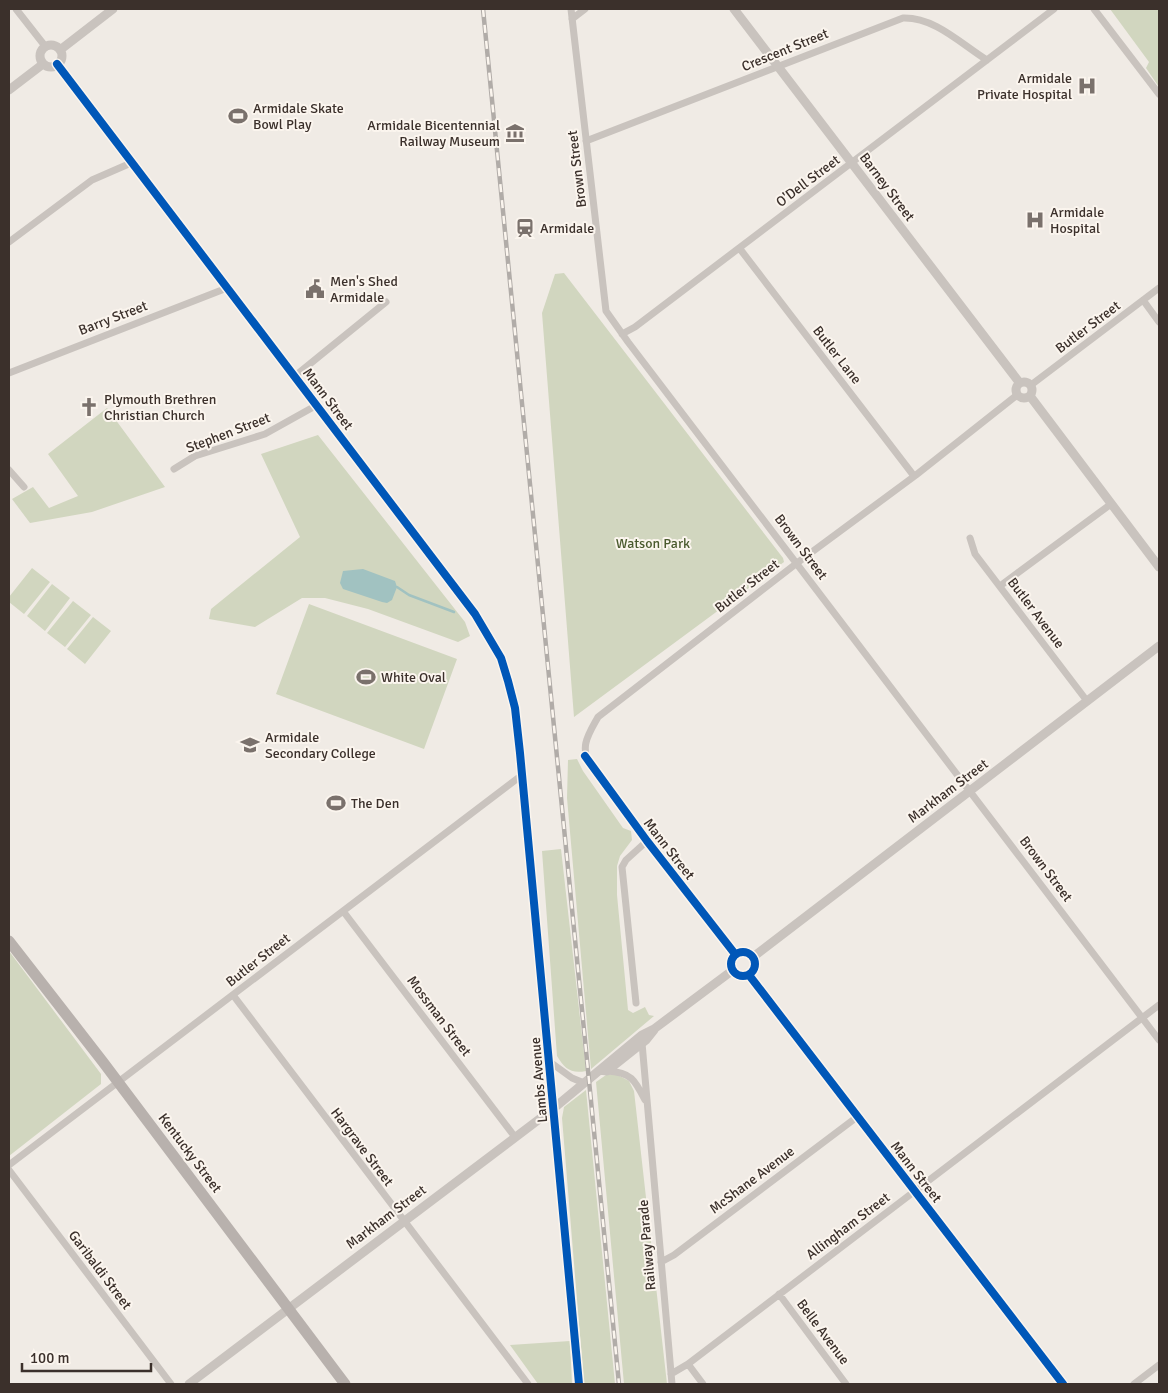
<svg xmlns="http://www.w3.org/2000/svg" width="1168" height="1393" font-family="Signika,sans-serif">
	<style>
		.green { fill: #d1d6bf }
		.water { fill: #a1c2c1 }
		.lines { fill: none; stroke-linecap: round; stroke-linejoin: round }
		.stream { stroke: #a1c2c1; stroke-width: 2.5 }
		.minor { stroke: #c9c3be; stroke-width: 7 }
		.tertiary { stroke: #c9c3be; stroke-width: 9 }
		.primary { stroke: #b8b1ad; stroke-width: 11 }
		.rail-casing { stroke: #b1aca8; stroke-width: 4.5 }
		.rail { stroke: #fbf5ee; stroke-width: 2.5; stroke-dasharray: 8; stroke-linecap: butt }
		.cycleway-casing { stroke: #fbf5ee; stroke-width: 11 }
		.cycleway { stroke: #0057b8; stroke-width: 8 }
		.labels { text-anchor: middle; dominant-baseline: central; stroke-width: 4; stroke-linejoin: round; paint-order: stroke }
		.street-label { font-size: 14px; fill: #3b302b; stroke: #fbf5ee }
		.poi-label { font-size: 14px; fill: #3b302b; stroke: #fbf5ee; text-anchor: start }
		.park-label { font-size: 14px; fill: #4a5a2e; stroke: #fbf5ee }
	</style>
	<rect width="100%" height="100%" fill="#f0ebe5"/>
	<path class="green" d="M1110 9H1159V87L1146 68 1149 62Z
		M564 273 783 558 784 562 574 717 542 313 555 274Z
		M107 408 165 487 92 512 30 523 12 499 33 487 49 508 78 496 48 454Z
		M318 435 465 622 470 636 458 642 368 609 325 598H302L255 627 209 619 211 609 300 537 261 454Z
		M32 568 50 582 24 614 9 602V597Z
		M52 584 70 598 45 631 27 616Z
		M73 601 91 615 65 647 47 633Z
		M309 604 457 659 424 749 276 694Z
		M93 617 111 631 85 664 67 649Z
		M577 759 583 771 623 828 631 831 632 840 620 856 617 866V895L628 1010 633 1013 645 1007 649 1015 654 1016 591 1069 567 798 568 760Z
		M561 849 586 1071C571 1074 565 1069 557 1056L542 851Z
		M9 951 101 1074V1084L9 1156Z
		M616 1074 629 1081 634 1091 667 1384H624L596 1082 606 1075Z
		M586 1090 615 1384H584L562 1118 564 1107Z
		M570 1341 572 1384H538L510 1345Z"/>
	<path class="water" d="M363 569 395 581 397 587 392 600 387 603 382 602 343 589 340 583 343 571Z"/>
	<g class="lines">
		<path class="stream" d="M397 587 409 595 454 612"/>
		<path class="minor" d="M16 9 45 46
			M571 9 606 311 628 342 1159 1040
			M1094 9 1159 94
			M572 19 585 9
			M57 64 475 614 501 658 508 681 515 708 520 753 579 1384
			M586 141 903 18C935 17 961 44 987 60
			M9 242 92 180 131 163
			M740 249 914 476
			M1143 300 1159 322
			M622 334 635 327 1054 9
			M9 373 227 288
			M295 376 386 302
			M1031 385 1159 288
			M174 469 195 456 265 434 317 405
			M9 470 24 487
			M970 538 975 554 1087 701
			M1000 586 1111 504
			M343 911 515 1137
			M735 954 591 767C579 747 588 735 598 717L797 563 916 475 1017 395
			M749 975 1063 1384
			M233 995 528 1384
			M636 1003 622 867 626 860 647 841
			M642 1043 672 1384
			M550 1062 572 1078 584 1083
			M607 1071C631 1072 635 1080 645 1100
			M9 1165 522 775
			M9 1170 171 1384
			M661 1262 674 1255 857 1117
			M779 1294 846 1384
			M688 1364 703 1384
			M671 1374 688 1364 1159 1005
			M1134 1384 1159 1365"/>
		<path class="tertiary" d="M734 9 1019 382
			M40 56a11 11 0 1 1 22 0a11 11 0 1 1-22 0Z
			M60 50 113 9
			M9 90 43 64
			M1016 390a8 8 0 1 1 16 0a8 8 0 1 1-16 0Z
			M1030 396 1159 567
			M731 964a12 12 0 1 1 24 0a12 12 0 1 1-24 0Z
			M753 957 1159 646
			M600 1070 607 1071 646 1040 654 1030
			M189 1384 554 1108 642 1035 654 1029 733 970"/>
		<path class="primary" d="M9 941 103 1062 345 1384"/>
		<g class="rail-casing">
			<path id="rail" d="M483 9 619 1384"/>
		</g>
		<use href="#rail" class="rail"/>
		<g class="cycleway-casing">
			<path id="cycleway" d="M57 64 475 614 501 658 508 681 515 708 520 753 579 1384
				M585 756 647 841 735 954
				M731 964a12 12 0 1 1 24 0a12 12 0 1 1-24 0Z
				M749 975 1063 1384"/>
		</g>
		<use href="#cycleway" class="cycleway"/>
	</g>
	<defs>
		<g id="hospital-bare" transform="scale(1.5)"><path d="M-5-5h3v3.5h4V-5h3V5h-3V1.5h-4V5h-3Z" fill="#7a716c" stroke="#fbf5ee" stroke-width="2.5" paint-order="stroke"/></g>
		<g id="stadium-bare" transform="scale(1.5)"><path d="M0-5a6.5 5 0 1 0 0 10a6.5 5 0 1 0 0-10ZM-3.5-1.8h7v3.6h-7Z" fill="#7a716c" stroke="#fbf5ee" stroke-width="2.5" paint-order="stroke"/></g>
		<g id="museum-bare" transform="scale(1.5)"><path d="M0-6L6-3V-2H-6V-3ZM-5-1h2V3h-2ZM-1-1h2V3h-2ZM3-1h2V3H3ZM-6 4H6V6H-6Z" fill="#7a716c" stroke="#fbf5ee" stroke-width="2.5" paint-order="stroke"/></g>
		<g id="station-bare" transform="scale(1.5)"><path d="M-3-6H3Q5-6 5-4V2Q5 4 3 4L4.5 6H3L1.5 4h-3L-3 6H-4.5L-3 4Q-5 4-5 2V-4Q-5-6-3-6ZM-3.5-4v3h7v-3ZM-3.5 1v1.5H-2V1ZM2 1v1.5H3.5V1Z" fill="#7a716c" stroke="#fbf5ee" stroke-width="2.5" paint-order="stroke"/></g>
		<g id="civic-bare" transform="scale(1.5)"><path d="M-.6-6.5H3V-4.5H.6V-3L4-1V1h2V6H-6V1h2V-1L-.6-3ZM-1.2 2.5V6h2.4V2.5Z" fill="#7a716c" stroke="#fbf5ee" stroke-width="2.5" paint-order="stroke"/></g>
		<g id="church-bare" transform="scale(1.5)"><path d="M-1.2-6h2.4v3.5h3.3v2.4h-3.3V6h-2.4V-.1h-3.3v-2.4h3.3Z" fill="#7a716c" stroke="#fbf5ee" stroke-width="2.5" paint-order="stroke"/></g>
		<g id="school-bare" transform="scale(1.5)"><path d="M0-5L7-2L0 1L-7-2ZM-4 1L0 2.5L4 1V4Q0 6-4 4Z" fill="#7a716c" stroke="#fbf5ee" stroke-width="2.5" paint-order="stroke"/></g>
	</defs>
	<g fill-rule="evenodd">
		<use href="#hospital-bare" x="1087" y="86"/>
		<use href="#stadium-bare" x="238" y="116"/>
		<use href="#museum-bare" x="515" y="133"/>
		<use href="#hospital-bare" x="1035" y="220"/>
		<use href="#station-bare" x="525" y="228"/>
		<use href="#civic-bare" x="315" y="289"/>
		<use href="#church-bare" x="89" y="407"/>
		<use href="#stadium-bare" x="366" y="677"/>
		<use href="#school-bare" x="250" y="745"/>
		<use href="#stadium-bare" x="336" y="803"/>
	</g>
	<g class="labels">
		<g class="street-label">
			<text transform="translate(785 50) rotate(-22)">Crescent Street</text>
			<text transform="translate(577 169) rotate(-97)">Brown Street</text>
			<text transform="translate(808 181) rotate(-37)">O'Dell Street</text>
			<text transform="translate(887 187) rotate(53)">Barney Street</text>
			<text transform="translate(113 318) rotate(-21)">Barry Street</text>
			<text transform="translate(1088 327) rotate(-37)">Butler Street</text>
			<text transform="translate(837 355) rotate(52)">Butler Lane</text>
			<text transform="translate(328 399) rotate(53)">Mann Street</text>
			<text transform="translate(228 433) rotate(-21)">Stephen Street</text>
			<text transform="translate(801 547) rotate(53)">Brown Street</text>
			<text transform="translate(747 586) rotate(-38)">Butler Street</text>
			<text transform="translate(1036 613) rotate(53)">Butler Avenue</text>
			<text transform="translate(948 791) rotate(-37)">Markham Street</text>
			<text transform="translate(669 849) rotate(52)">Mann Street</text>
			<text transform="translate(1046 869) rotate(53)">Brown Street</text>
			<text transform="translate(258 960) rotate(-38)">Butler Street</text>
			<text transform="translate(439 1016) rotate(53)">Mossman Street</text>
			<text transform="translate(539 1080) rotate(-95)">Lambs Avenue</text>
			<text transform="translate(362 1147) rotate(53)">Hargrave Street</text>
			<text transform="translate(190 1153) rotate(53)">Kentucky Street</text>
			<text transform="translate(916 1172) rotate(52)">Mann Street</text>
			<text transform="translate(752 1180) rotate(-37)">McShane Avenue</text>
			<text transform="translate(386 1217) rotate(-37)">Markham Street</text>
			<text transform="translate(848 1226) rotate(-37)">Allingham Street</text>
			<text transform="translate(647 1245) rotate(-95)">Railway Parade</text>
			<text transform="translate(100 1270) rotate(53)">Garibaldi Street</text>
			<text transform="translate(823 1332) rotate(53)">Belle Avenue</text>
		</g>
		<g class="poi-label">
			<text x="1072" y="78" text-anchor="end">Armidale<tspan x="1072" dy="16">Private Hospital</tspan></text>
			<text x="253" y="108">Armidale Skate<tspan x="253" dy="16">Bowl Play</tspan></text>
			<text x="500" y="125" text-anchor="end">Armidale Bicentennial<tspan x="500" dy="16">Railway Museum</tspan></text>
			<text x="1050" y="212">Armidale<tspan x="1050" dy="16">Hospital</tspan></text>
			<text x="540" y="228">Armidale</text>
			<text x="330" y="281">Men's Shed<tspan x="330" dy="16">Armidale</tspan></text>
			<text x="104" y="399">Plymouth Brethren<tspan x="104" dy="16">Christian Church</tspan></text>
			<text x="381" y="677">White Oval</text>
			<text x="265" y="737">Armidale<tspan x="265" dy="16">Secondary College</tspan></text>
			<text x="351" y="803">The Den</text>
		</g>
		<g class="park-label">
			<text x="653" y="543">Watson Park</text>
		</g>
	</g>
	<rect width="1168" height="1393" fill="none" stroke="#3b302b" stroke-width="20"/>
	<path d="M22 1363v8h129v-8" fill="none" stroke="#3b302b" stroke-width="2.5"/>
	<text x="30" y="1363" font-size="15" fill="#3b302b" stroke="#fbf5ee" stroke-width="4" paint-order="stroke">100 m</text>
</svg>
